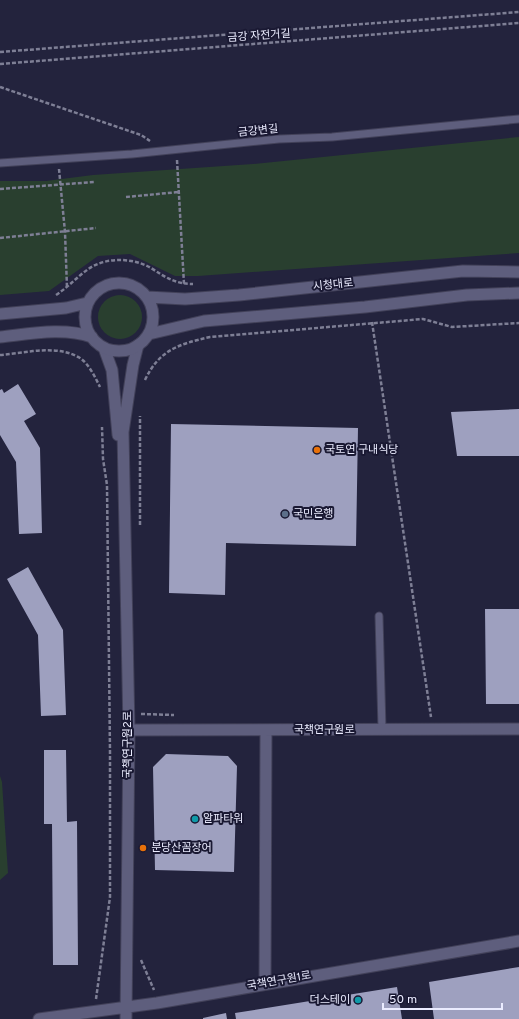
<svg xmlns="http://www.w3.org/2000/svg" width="519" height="1019" font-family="Overpass,'Noto Sans KR',sans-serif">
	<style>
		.green { fill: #293f2f }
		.building { fill: #9ea0bf }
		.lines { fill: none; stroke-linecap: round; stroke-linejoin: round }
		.service-casing { stroke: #424159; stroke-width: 9 }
		.minor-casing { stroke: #424159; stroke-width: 13 }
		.tertiary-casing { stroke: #424159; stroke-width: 13 }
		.path { stroke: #7e7f95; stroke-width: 2.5; stroke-dasharray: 4 2; stroke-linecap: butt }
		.service { stroke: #5e5e7d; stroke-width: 7 }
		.minor { stroke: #5e5e7d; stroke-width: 11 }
		.tertiary { stroke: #5e5e7d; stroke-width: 11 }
		.food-dot { fill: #e8710a; stroke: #1a1933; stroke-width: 1.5 }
		.service-dot { fill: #5c6f8a; stroke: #1a1933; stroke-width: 1.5 }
		.culture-dot { fill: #0f9aa8; stroke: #1a1933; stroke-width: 1.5 }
		.labels { text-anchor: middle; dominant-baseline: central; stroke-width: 4; stroke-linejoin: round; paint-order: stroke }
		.street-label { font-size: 11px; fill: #ebecff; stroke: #1a1933 }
		.poi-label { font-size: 11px; fill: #ebecff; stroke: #1a1933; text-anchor: start }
	</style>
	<rect width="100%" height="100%" fill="#23233d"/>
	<path class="green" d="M519 137V253L198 276H175L130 254 98 256 49 291 0 295V181H46L93 175 253 164Z
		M98 317a22 22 0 1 1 44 0a22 22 0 1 1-44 0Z
		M0 776 2 782 8 873 0 880Z"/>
	<path class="building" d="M18 384 36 414 24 421 40 448 42 533 19 534 16 462 0 435V390L2 389 4 393Z
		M519 409V456H457L451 412Z
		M171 424 358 428 356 546 226 543 225 595 169 593Z
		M28 567 63 630 66 715 41 716 38 635 7 579Z
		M485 609H519V704H486Z
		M44 750H66L67 822 77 821 78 965H53L52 824H44Z
		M166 754 228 756 237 766 234 872 155 870 153 767Z
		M519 967V1019H434L429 982Z
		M397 987 402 1019H236L235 1013Z
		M226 1013 227 1019H203V1018Z"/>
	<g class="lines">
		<g class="service-casing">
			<path id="service" d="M0 163 132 154 279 139 332 137 519 119
				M379 616 382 729"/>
		</g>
		<g class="minor-casing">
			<path id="minor" d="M104 348 112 370 118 435
				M129 730 519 729
				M265 983 266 730
				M39 1019 157 1003 519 941
				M126 1019 129 730 123 432 133 365 138 345"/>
		</g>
		<g class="tertiary-casing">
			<path id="tertiary" d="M85 317a34 34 0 1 1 68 0a34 34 0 1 1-68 0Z
				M147 297 185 299 239 295 463 271 519 272
				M0 314 66 308 87 303
				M149 334 204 321 365 307 467 295 519 293
				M0 337C29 334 63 327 92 337"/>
		</g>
		<path class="path" d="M0 52 519 12
			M0 64 519 23
			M0 87 141 135 150 141
			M177 160 184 284
			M59 169 65 232 67 288
			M0 189 94 182
			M126 197 179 192
			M0 238 96 228
			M56 295C67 288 76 278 87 270 104 257 132 257 151 268 165 277 175 284 193 284
			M372 322 431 717
			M0 355C25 353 57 344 80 358 89 364 95 377 100 387
			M145 380C159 350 179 344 210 337L423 319 452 327 519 323
			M140 525V416
			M141 714 174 715
			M141 960 154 990
			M96 999 110 897V752L107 485 103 459 102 427"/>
		<use href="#service" class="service"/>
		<use href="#minor" class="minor"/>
		<use href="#tertiary" class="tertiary"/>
	</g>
	<g class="food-dot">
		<circle cx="317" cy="450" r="4"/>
		<circle cx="143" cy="848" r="4"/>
	</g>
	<circle class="service-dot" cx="285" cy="514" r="4"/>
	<g class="culture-dot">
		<circle cx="195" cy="819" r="4"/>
		<circle cx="358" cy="1000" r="4"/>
	</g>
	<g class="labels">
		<g class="street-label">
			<text transform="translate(259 36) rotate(-4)">금강 자전거길</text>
			<text transform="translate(258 131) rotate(-6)">금강변길</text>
			<text transform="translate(333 285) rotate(-6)">시청대로</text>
			<text x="324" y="730">국책연구원로</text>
			<text transform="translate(128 745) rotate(-90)">국책연구원2로</text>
			<text transform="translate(279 981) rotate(-10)">국책연구원1로</text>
		</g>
		<g class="poi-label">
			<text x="325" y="450">국토연 구내식당</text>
			<text x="293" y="514">국민은행</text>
			<text x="203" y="819">알파타워</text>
			<text x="151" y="848">분당산꼼장어</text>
			<text x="350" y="1000" text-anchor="end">더스테이</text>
		</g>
	</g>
	<path d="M383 1003v6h119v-6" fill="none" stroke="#ebecff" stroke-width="2"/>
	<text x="389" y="1003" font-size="12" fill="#ebecff" stroke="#1a1933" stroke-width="3" paint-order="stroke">50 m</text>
</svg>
